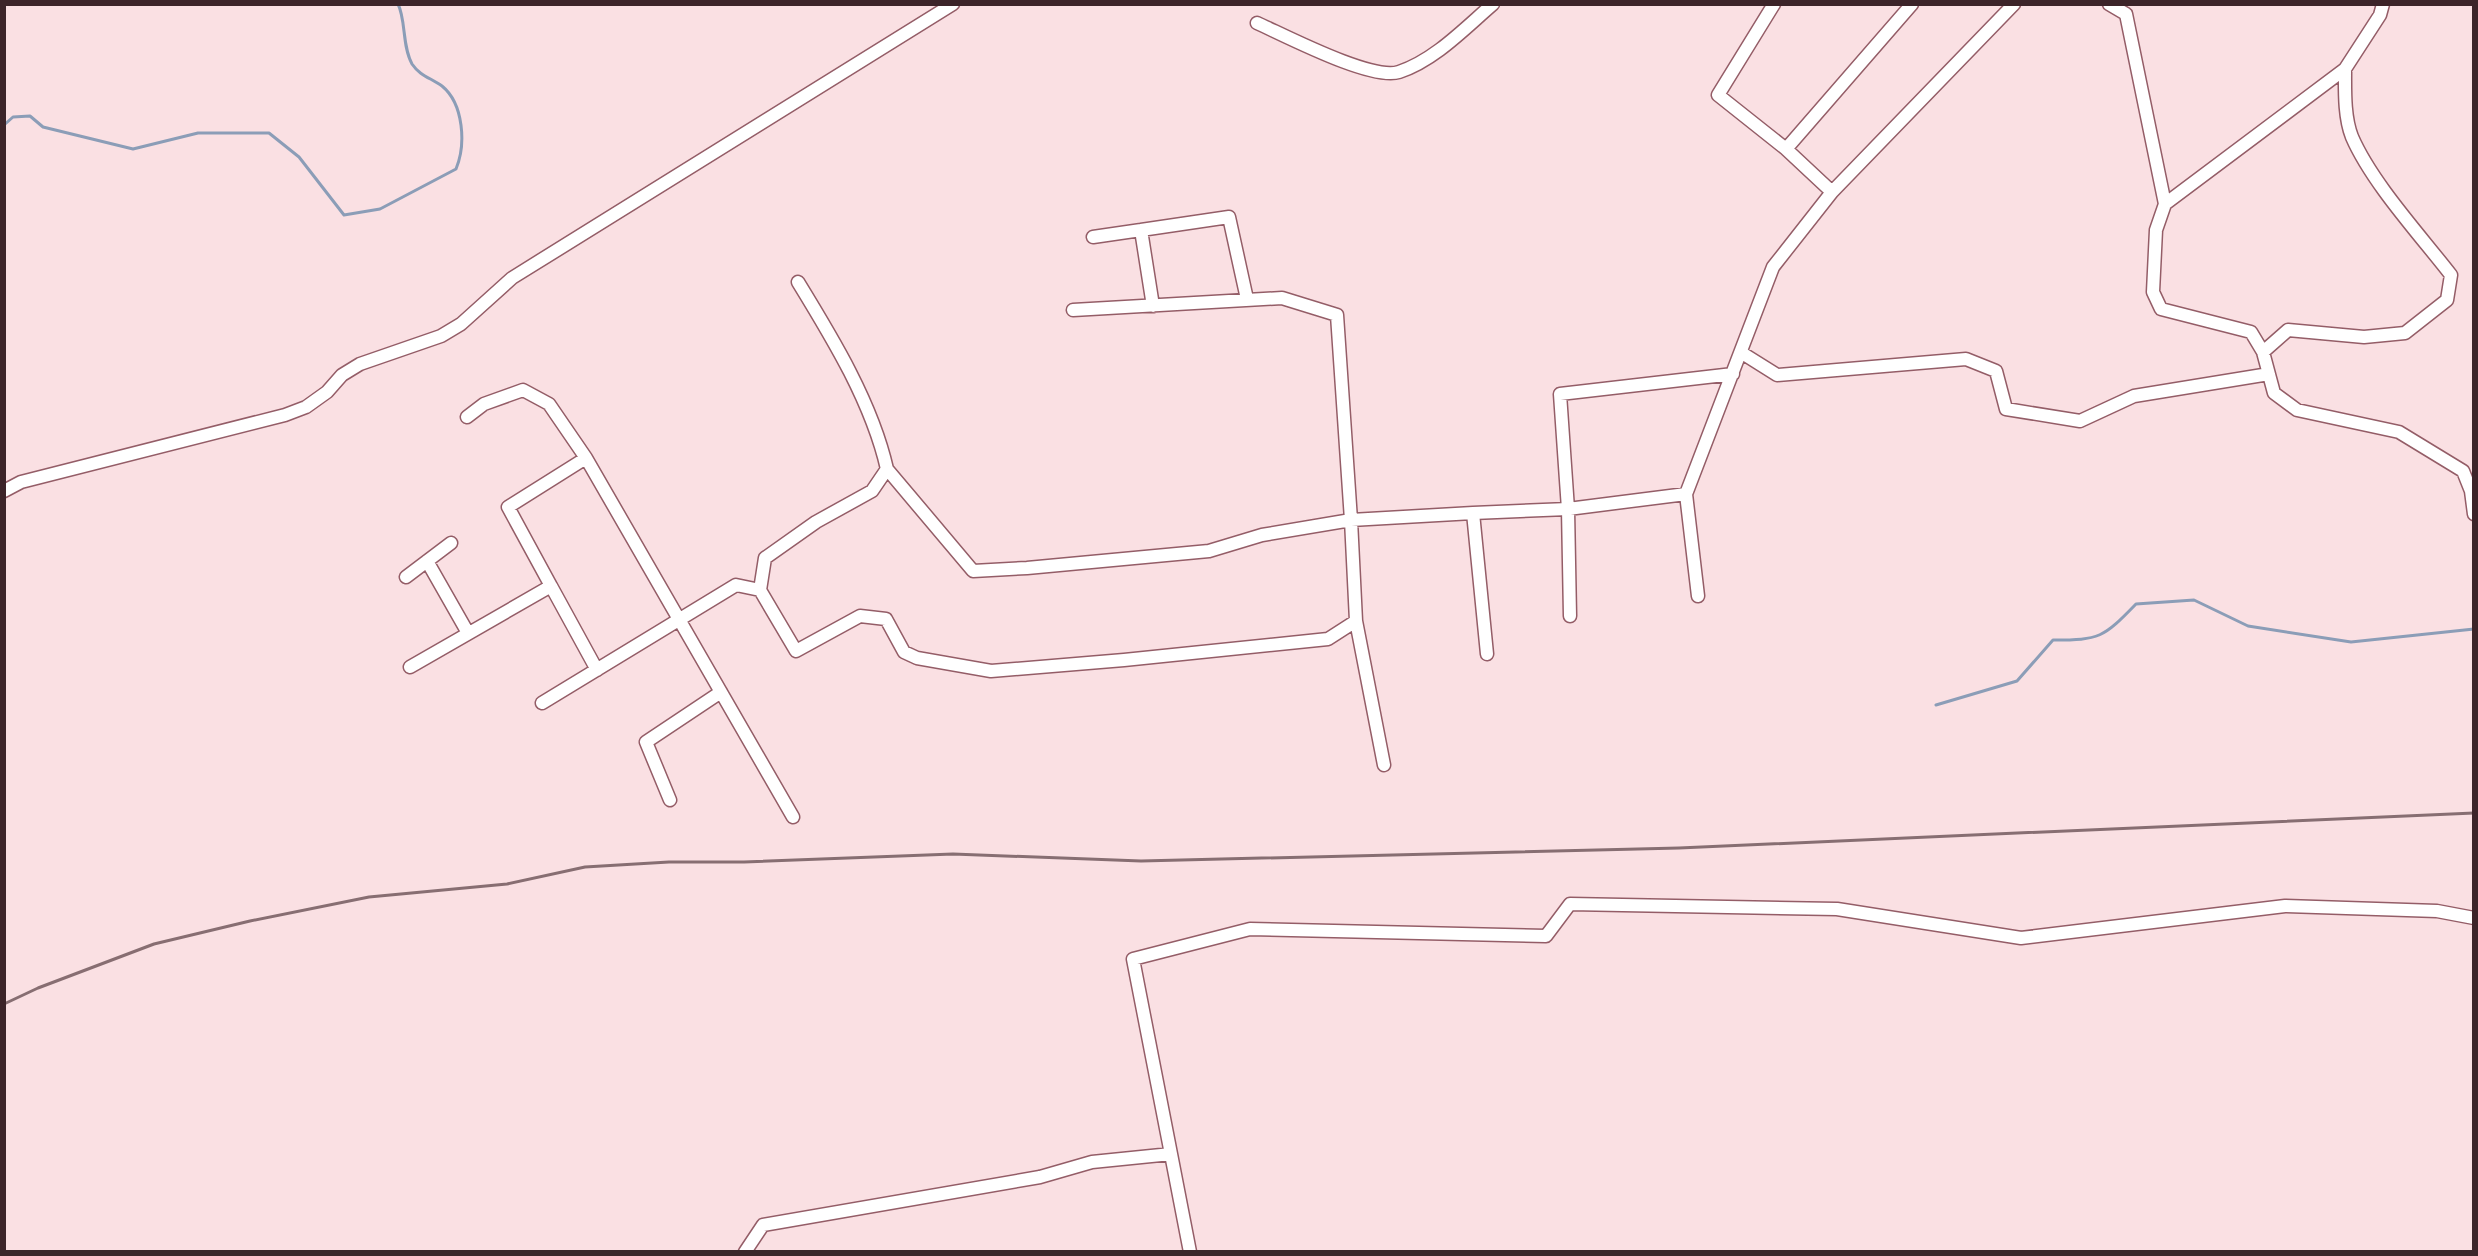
<svg xmlns="http://www.w3.org/2000/svg" width="2478" height="1256" font-family="Signika,sans-serif">
	<style>
		.lines { fill: none; stroke-linecap: round; stroke-linejoin: round }
		.stream { stroke: #8b9db7; stroke-width: 3 }
		.minor-casing { stroke: #945d67; stroke-width: 15 }
		.minor { stroke: #fff; stroke-width: 12 }
		.rail { stroke: #876e72; stroke-width: 3 }
	</style>
	<rect width="100%" height="100%" fill="#fae0e3"/>
	<g class="lines">
		<path class="stream" d="M4 125 13 117 30 116 43 127 133 149 198 133H269L299 157 344 215 380 209 456 169C466 145 464 104 442 86 431 78 420 76 412 64 402 46 406 20 398 4
			M4 139V162
			M1936 705 2017 681 2053 640C2100 640 2103 638 2136 604L2194 600 2248 626 2351 642 2474 629"/>
		<g class="minor-casing">
			<path id="minor" d="M1774 4 1718 95 1786 149 1832 192
				M2109 4 2126 14 2165 204 2156 230 2153 292 2161 309 2251 332 2263 352 2274 393 2297 410 2399 432 2463 471 2471 491 2474 514
				M1257 23C1286 36 1372 81 1399 72 1435 60 1465 28 1493 4
				M1786 149 1912 4
				M2165 204 2345 69 2380 15 2383 4
				M1141 230 1229 217 1247 299
				M1093 237 1141 230 1153 306
				M2263 352 2288 330 2364 337 2405 333 2447 300 2451 275C2420 235 2372 183 2352 137 2344 117 2345 90 2345 69
				M1742 353 1777 375 1966 359 1996 371 2006 409 2080 421 2134 396 2269 374
				M467 417 484 404 523 390 549 404 586 458
				M887 469 973 571 1027 568 1209 551 1262 535 1351 520 1337 315 1282 298 1073 310
				M4 491 21 482 285 415 306 407 327 392 342 375 360 364 441 336 461 324 512 278 953 4
				M1686 494 1568 509 1560 394 1733 374
				M1473 513 1568 509 1570 616
				M427 561 468 633
				M406 577 451 543
				M551 586 508 507 586 458 793 817
				M760 590 765 558 816 522 872 491 887 469C872 403 833 339 798 282
				M1698 596 1686 494 1773 267 1832 192 2014 4
				M410 667 551 586 597 670
				M542 703 736 585 760 590 796 651 860 616 886 619 904 652 917 658 991 671 1124 660 1328 639 1356 621
				M1384 765 1356 621 1351 520 1473 513 1487 654
				M670 800 646 742 721 692
				M1171 1154 1190 1252
				M745 1252 763 1225 1040 1177 1092 1162 1171 1154 1133 959 1250 929 1546 936 1570 904 1837 909 2021 938 2285 906 2437 911 2474 918"/>
		</g>
		<use href="#minor" class="minor"/>
		<path class="rail" d="M4 1004 38 988 154 944 250 921 369 897 507 884 585 867 669 862H744L953 854 1141 861 1679 848 2474 813"/>
	</g>
	<rect width="2478" height="1256" fill="none" stroke="#3c2429" stroke-width="12"/>
</svg>
